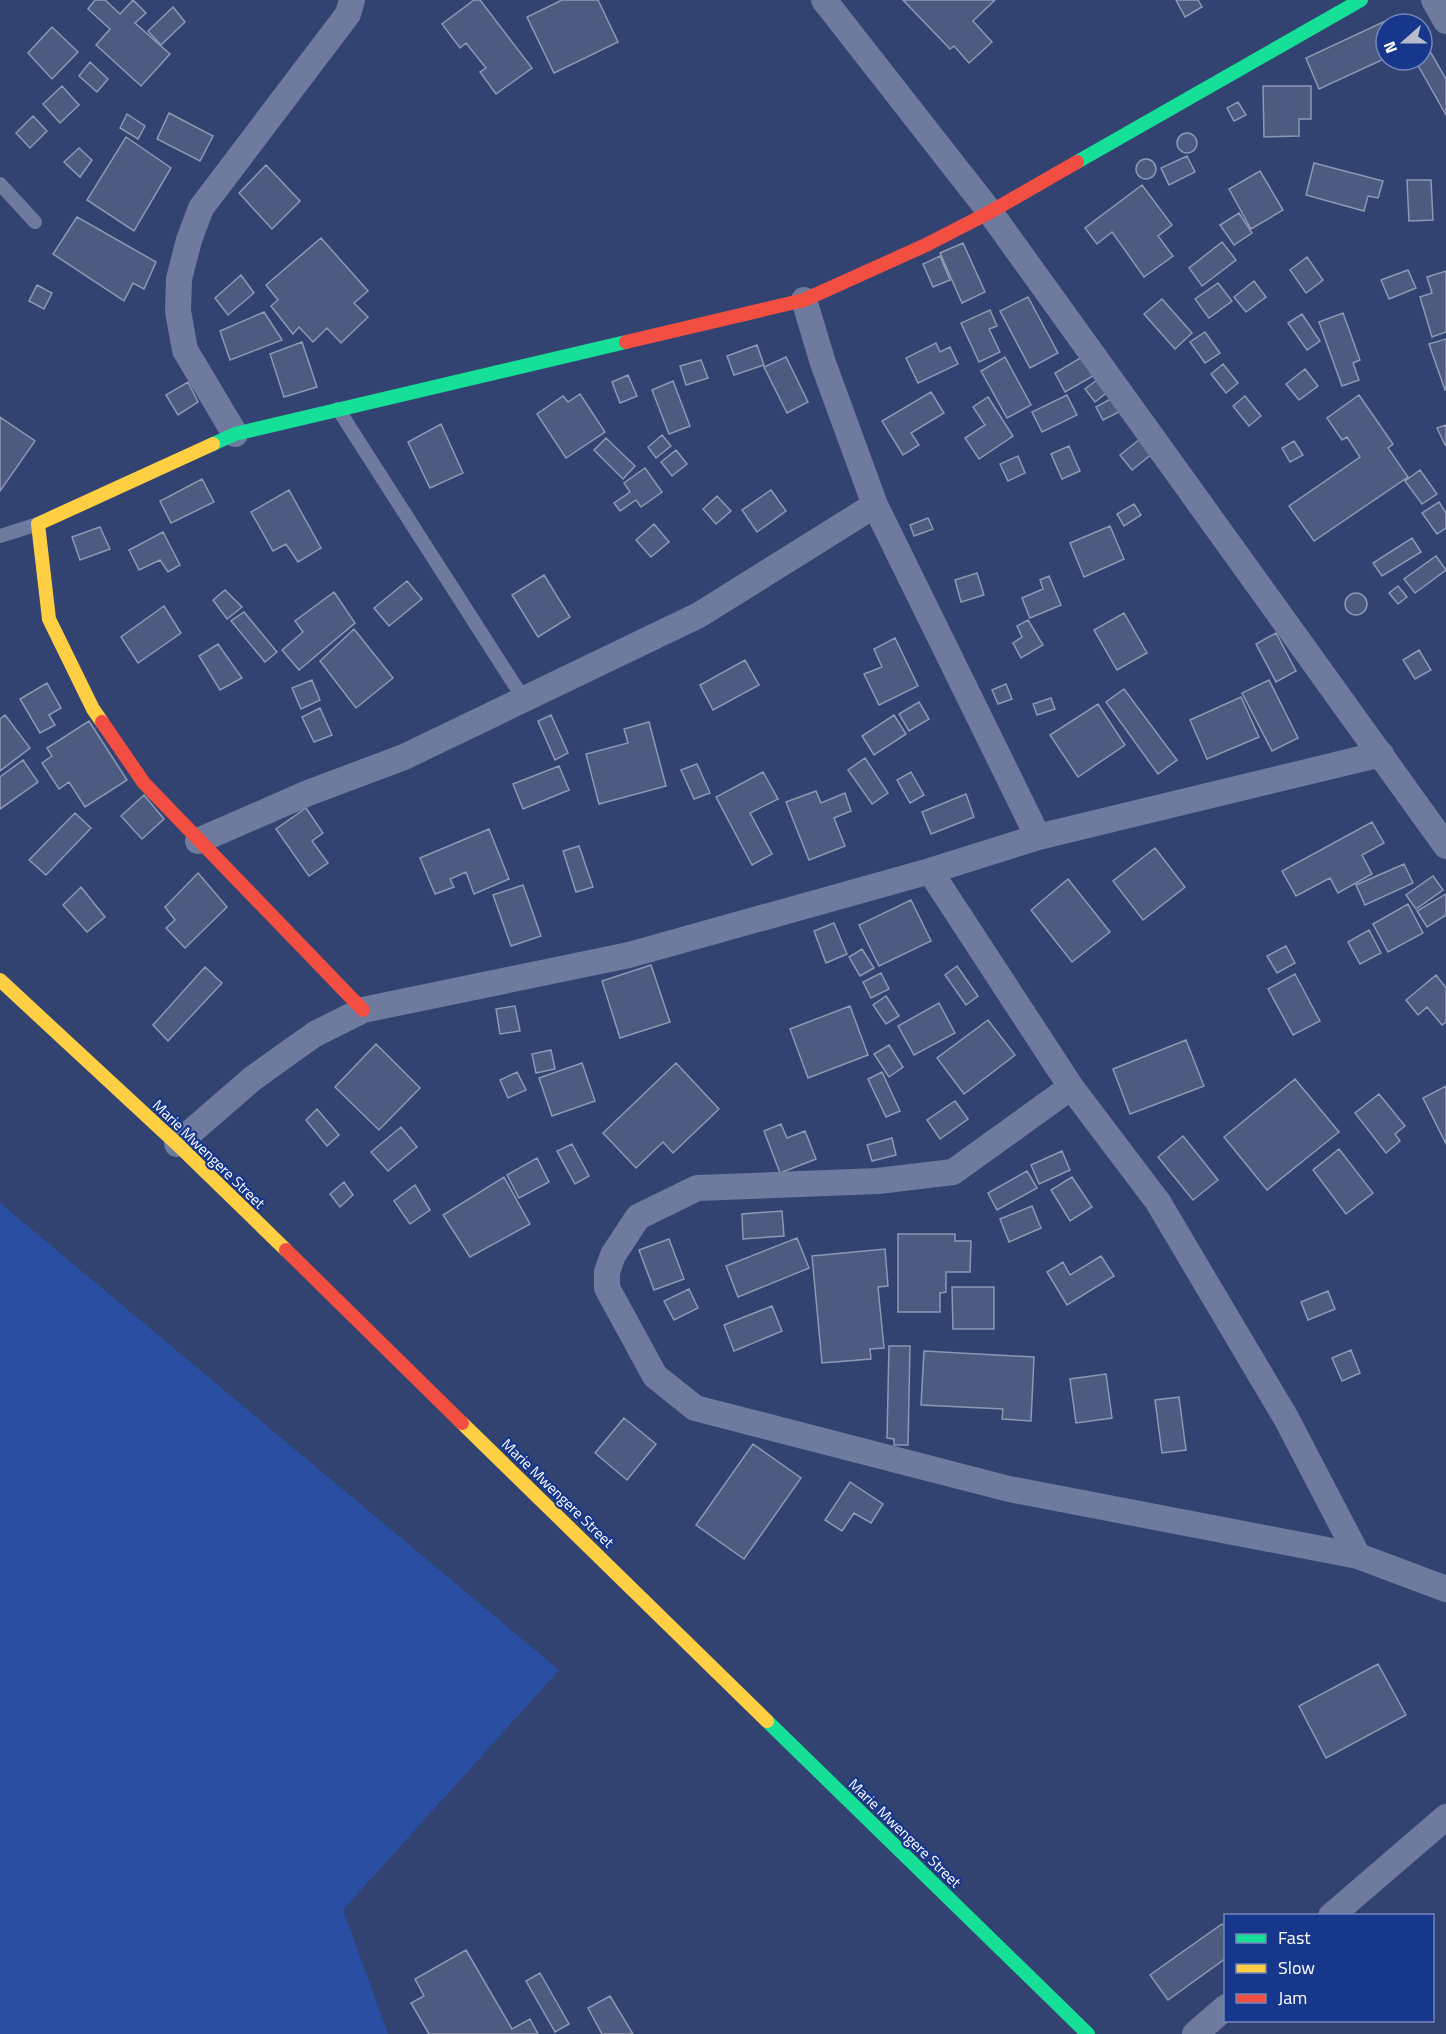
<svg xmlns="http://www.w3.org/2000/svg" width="1446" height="2034" font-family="'Titillium Web',sans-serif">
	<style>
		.green { fill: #2a4ea2 }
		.building { fill: #4c5b7f; stroke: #8d98b4; stroke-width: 1.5 }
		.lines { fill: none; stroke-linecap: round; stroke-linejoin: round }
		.lane { stroke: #6e7b9e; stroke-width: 14 }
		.street { stroke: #6e7b9e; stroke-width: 26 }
		.fast { stroke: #16e098; stroke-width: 14 }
		.slow { stroke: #ffcf43; stroke-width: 14 }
		.jam { stroke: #f24e42; stroke-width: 14 }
		.labels { text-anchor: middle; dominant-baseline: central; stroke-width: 4.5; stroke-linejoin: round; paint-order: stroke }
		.street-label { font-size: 15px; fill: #fff; stroke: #17378c }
	</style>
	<rect width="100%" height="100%" fill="#324371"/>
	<path class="green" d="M0 1203 559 1670 343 1910 388 2034H0Z"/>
	<path class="building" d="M95 0H105L120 14 133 0 146 13 135 23 170 54 141 86 96 45 110 29 88 9Z
		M474 0H480L532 68 496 94 480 72 486 68 466 43 460 48 442 24Z
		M562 0H598L618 42 554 73 527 17Z
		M903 0H995L973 21 992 42 969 63 954 46 950 49Z
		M1176 0H1198L1202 7 1185 17Z
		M173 7 185 22 161 45 148 31Z
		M1396 16 1399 24H1386V58L1319 89 1306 58Z
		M52 27 78 52 52 79 28 53Z
		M1428 48 1446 79V115L1415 60H1422V52Z
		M90 62 108 79 97 92 79 76Z
		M62 86 79 105 60 123 43 104Z
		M1263 86H1311V119H1299V136L1264 137Z
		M1238 102 1246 115 1234 121 1227 108Z
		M169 113 213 136 200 161 157 139Z
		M127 114 145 126 138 139 120 128Z
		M33 116 47 131 30 148 16 133Z
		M1177 143a10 10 0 1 1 20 0a10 10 0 1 1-20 0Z
		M126 137 171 168 134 231 87 200Z
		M79 148 92 160 80 177 64 162Z
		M1187 156 1195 172 1169 185 1161 168Z
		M1136 169a10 10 0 1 1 20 0a10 10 0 1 1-20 0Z
		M1314 163 1383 181 1378 198 1368 196 1364 211 1306 195Z
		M266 165 300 201 272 229 239 193Z
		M1260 171 1283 210 1251 229 1229 189Z
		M1407 180H1431L1433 220 1409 221Z
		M1142 185 1172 225 1158 236 1173 256 1144 277 1112 232 1097 244 1085 228Z
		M1239 213 1252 233 1234 245 1220 225Z
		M77 217 156 262 144 289 133 283 124 301 53 254Z
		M321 238 368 291 354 303 368 317 341 343 327 328 313 342 299 327 293 334 271 306 278 300 266 285Z
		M1222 242 1236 260 1202 286 1189 268Z
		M963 243 985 292 962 303 940 253Z
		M940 256 950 280 933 287 923 264Z
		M1307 257 1323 280 1306 293 1290 270Z
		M1408 270 1416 288 1389 299 1381 280Z
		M1446 271V332L1432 337 1420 297 1432 293 1427 277Z
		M241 275 254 293 228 315 215 298Z
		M1254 281 1266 297 1246 312 1234 297Z
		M1218 283 1232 301 1209 318 1195 299Z
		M37 285 52 293 44 309 29 301Z
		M1028 297 1058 353 1030 368 1000 311Z
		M1162 299 1192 333 1175 349 1144 314Z
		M990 310 997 326 989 329 1000 352 979 362 961 323Z
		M264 312 282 340 230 360 220 331Z
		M1343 313 1360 360 1353 363 1359 380 1342 386 1319 322Z
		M1302 314 1320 341 1307 350 1288 323Z
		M1205 332 1220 353 1205 363 1190 342Z
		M1446 339V390H1445L1429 344Z
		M302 342 317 387 284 397 270 354Z
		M936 343 940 352 950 347 958 364 918 383 906 358Z
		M757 345 764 365 734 375 727 356Z
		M786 357 808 402 787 413 764 367Z
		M1005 357 1031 405 1007 418 981 371Z
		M1082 357 1093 376 1065 392 1055 373Z
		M701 360 708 378 686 385 680 366Z
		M1223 364 1238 383 1226 393 1211 374Z
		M1305 369 1318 386 1299 400 1286 384Z
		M628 375 637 396 620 403 612 382Z
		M1101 377 1110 390 1095 402 1085 389Z
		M673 381 690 426 669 434 652 390Z
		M188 382 198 402 178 415 166 395Z
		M931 392 944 413 911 433 919 445 903 455 882 421Z
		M580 394 605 432 566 458 537 414 563 396 568 402Z
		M1067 395 1077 415 1042 432 1032 412Z
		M1359 395 1393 444 1388 448 1408 477 1314 541 1289 506 1360 457 1347 437 1342 440 1327 418Z
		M1245 396 1261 416 1249 426 1233 406Z
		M988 397 1013 436 979 459 965 438 985 425 973 407Z
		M1114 397 1121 411 1103 420 1096 407Z
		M0 417 35 441 0 491Z
		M441 424 463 473 430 488 408 442Z
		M1446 425V445H1445L1437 428Z
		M662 435 671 446 656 458 648 447Z
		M1145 435 1157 450 1132 470 1120 455Z
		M606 438 635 466 623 479 594 450Z
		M1294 441 1303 455 1290 462 1282 448Z
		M1069 446 1080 471 1062 479 1051 454Z
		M676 450 687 464 672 476 661 462Z
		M1018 456 1025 473 1008 481 1000 464Z
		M645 468 662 492 641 507 636 500 620 511 614 503 630 492 624 483Z
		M1420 470 1437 494 1422 504 1405 481Z
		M202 479 214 502 171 523 160 501Z
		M289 490 321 548 298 562 286 544 273 551 251 512Z
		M771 490 786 511 757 532 742 510Z
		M717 496 731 511 716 524 703 509Z
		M1439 502 1446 513V528L1437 534 1422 513Z
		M1134 504 1141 515 1124 526 1117 514Z
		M928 518 933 529 914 536 910 525Z
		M654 524 669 542 651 557 636 540Z
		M1110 526 1124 559 1084 577 1070 543Z
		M100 527 110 549 80 560 72 537Z
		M163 532 180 565 168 572 160 560 139 570 129 550Z
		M1412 538 1421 552 1382 576 1373 563Z
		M1436 556 1446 570 1415 593 1404 579Z
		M977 573 984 595 961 602 955 580Z
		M544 575 570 617 538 637 512 595Z
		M1049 576 1061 605 1030 618 1022 598 1043 589 1040 580Z
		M407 581 422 599 389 626 374 608Z
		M1398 586 1407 597 1398 604 1389 593Z
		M225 590 242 607 227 619 213 600Z
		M334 592 355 623 299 670 282 650 303 632 295 621Z
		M1345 604a11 11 0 1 1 22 0a11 11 0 1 1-22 0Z
		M164 606 181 633 138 663 121 637Z
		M244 612 277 652 265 662 231 621Z
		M1124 613 1147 653 1117 670 1094 630Z
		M1028 620 1043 645 1021 658 1013 643 1022 637 1017 626Z
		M354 629 393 678 356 708 320 661Z
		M1276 633 1296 671 1276 682 1256 644Z
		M895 638 918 686 879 705 864 674 882 667 874 649Z
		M218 644 242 678 220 690 199 656Z
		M1419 650 1431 670 1415 679 1403 660Z
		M745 660 759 685 713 710 700 685Z
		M312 680 320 700 301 709 292 688Z
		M1269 680 1298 738 1272 751 1242 693Z
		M47 683 61 708 49 715 55 725 40 733 20 699Z
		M1006 684 1012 699 998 704 992 690Z
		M1124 689 1177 760 1158 774 1106 702Z
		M1241 697 1259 737 1207 759 1190 720Z
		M1051 698 1055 709 1037 715 1033 704Z
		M919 702 929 719 909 731 899 714Z
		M1098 704 1125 745 1078 777 1050 735Z
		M320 708 332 735 314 742 302 717Z
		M5 715 30 748 0 771V719Z
		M551 715 568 753 555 760 538 721Z
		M894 715 906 734 874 755 862 736Z
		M89 721 127 780 85 807 69 782 59 789 42 763 52 756 47 748Z
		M649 722 666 786 599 804 586 754 628 743 624 729Z
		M865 758 888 793 872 804 848 770Z
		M23 760 38 782 0 809V777Z
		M697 764 710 793 694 799 681 770Z
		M559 766 569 790 523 809 513 784Z
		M763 772 778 799 750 813 772 854 752 865 716 797Z
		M911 772 924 795 910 803 897 780Z
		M816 791 821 803 845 793 851 811 834 818 845 846 809 860 786 802Z
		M966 794 974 817 931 834 922 812Z
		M144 795 164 819 142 839 121 816Z
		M306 808 323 833 312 841 328 863 309 876 276 829Z
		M75 813 91 828 46 875 29 860Z
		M1372 822 1384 843 1362 855 1372 874 1338 893 1330 878 1296 896 1282 871Z
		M489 829 509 879 474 894 466 872 450 879 454 887 435 894 420 858Z
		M579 846 593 887 576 892 563 851Z
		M1155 848 1185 887 1143 920 1113 881Z
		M1404 864 1413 883 1365 905 1356 885Z
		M198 873 227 907 185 948 166 928 175 920 165 907Z
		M1433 876 1443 890 1416 909 1406 895Z
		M1068 879 1110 932 1072 962 1031 910Z
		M523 885 541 936 511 946 493 895Z
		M81 887 105 917 87 932 63 905Z
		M1446 894V915L1427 927 1417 911Z
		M911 900 931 941 879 966 859 925Z
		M1408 904 1423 933 1388 952 1373 924Z
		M834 923 847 954 826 963 814 931Z
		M1369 930 1381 953 1360 964 1348 942Z
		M1286 946 1295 963 1277 973 1267 956Z
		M862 949 874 968 860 976 849 957Z
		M651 965 670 1022 620 1038 602 981Z
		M957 966 978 996 966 1005 945 975Z
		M205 967 222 983 168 1041 153 1025Z
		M881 973 889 989 871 998 863 982Z
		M1295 974 1320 1021 1293 1035 1268 989Z
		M1436 975 1446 988V1022L1442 1025 1427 1007 1418 1015 1406 1000Z
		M886 996 899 1016 886 1024 873 1005Z
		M939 1003 955 1033 914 1055 898 1026Z
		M515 1006 520 1031 500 1034 496 1009Z
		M850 1006 868 1055 808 1078 790 1029Z
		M988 1020 1015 1055 964 1094 937 1058Z
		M1186 1040 1204 1086 1130 1114 1113 1069Z
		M376 1044 420 1088 379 1130 335 1087Z
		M889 1045 903 1067 889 1077 874 1054Z
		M551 1050 555 1069 536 1073 532 1054Z
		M582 1063 595 1101 552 1116 539 1078Z
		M676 1063 719 1109 673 1153 663 1142 636 1168 603 1133Z
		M517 1072 526 1090 508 1098 500 1080Z
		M882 1072 900 1111 886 1117 868 1079Z
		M1295 1079 1339 1132 1267 1190 1224 1137Z
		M1446 1086V1144L1423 1098Z
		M1379 1094 1405 1126 1395 1134 1400 1141 1386 1153 1355 1113Z
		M955 1101 968 1119 940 1139 927 1120Z
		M317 1109 339 1135 327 1146 306 1120Z
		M781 1124 787 1138 805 1131 816 1159 780 1173 764 1131Z
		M401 1127 417 1147 388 1171 371 1152Z
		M1183 1136 1218 1180 1193 1200 1158 1157Z
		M892 1138 896 1155 872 1161 867 1145Z
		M572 1144 589 1176 575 1184 557 1151Z
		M1339 1149 1373 1193 1346 1214 1313 1170Z
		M1062 1151 1070 1170 1039 1184 1031 1165Z
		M537 1158 549 1182 519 1198 507 1175Z
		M1027 1171 1037 1188 997 1210 988 1193Z
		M504 1177 530 1224 470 1257 443 1215Z
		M1072 1177 1092 1207 1070 1221 1051 1190Z
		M344 1182 353 1195 340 1207 330 1194Z
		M415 1185 430 1210 410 1224 394 1201Z
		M1032 1206 1041 1228 1009 1242 1000 1219Z
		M782 1211 784 1236 743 1239 742 1214Z
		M898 1234H955V1241H971L970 1272H946V1292L940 1293V1312H898Z
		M797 1238 809 1268 738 1297 726 1266Z
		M669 1239 684 1279 654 1290 639 1250Z
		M885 1249 888 1286 878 1287 884 1348 870 1349 871 1359 822 1363 812 1256Z
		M1101 1256 1114 1276 1067 1305 1047 1272 1063 1262 1070 1275Z
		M952 1287H994V1329H953Z
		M689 1289 698 1308 674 1320 664 1301Z
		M1328 1291 1335 1309 1308 1320 1301 1302Z
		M772 1306 782 1331 734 1351 724 1325Z
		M889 1346H910L908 1445H894V1439L887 1438Z
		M1351 1350 1360 1373 1342 1381 1332 1358Z
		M924 1351 1034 1357 1031 1421 1002 1419 1003 1409 921 1405Z
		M1106 1374 1112 1418 1076 1423 1070 1379Z
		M1179 1397 1186 1450 1162 1453 1155 1400Z
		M624 1418 656 1444 627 1480 595 1453Z
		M753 1444 801 1478 744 1559 696 1525Z
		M850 1482 883 1504 871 1523 854 1513 842 1531 825 1520Z
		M1378 1664 1406 1715 1326 1758 1299 1706Z
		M1222 1924 1226 1928V1958L1168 2000 1150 1975Z
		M466 1950 512 2029 530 2019 538 2034H429L411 2003 424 1996 415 1979Z
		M540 1973 569 2024 555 2032 526 1981Z
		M610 1996 633 2034H602L588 2008Z"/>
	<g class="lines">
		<path class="lane" d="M0 184 35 222
			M338 409 523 698
			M0 536 38 524"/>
		<path class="street" d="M824 0 990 212 1446 846
			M1434 0 1446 21
			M804 300 823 363 875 505 1038 837
			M235 434 185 350 178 311 179 279 189 240 201 208 348 14 352 0
			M198 841 308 793 404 757 699 615 875 505
			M930 871 1071 1087 1158 1202 1286 1418 1358 1556
			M1071 1087 953 1172 878 1181 697 1188 638 1217 613 1255 607 1272V1288L655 1376 695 1408 1009 1489 1358 1556 1446 1589
			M177 1144 252 1079 291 1051 315 1034 363 1010 629 955 930 871 1038 837 1381 754
			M1331 1916 1446 1817
			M1195 2034 1226 2007"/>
		<path class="fast" d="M1077 162 1361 0
			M213 444 235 434 626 342
			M767 1721 1088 2034"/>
		<path class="slow" d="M102 722 93 709 49 619 38 524 213 444
			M0 980 177 1144 286 1250
			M462 1423 767 1721"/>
		<path class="jam" d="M626 342 804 300 926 245 990 212 1077 162
			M102 722 144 783 363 1010
			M286 1250 462 1423"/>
	</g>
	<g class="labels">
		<g class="street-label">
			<text transform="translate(209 1154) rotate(44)">Marie Mwengere Street</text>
			<text transform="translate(558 1493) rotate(44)">Marie Mwengere Street</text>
			<text transform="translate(905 1833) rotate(44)">Marie Mwengere Street</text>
		</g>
	</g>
	<rect x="1224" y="1914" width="210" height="108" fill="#17378c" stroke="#7487ba" stroke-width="1.5"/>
	<rect x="1236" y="1934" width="30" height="9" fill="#16e098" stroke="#7487ba" stroke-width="1.5"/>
	<text x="1278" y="1944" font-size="18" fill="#ffffff">Fast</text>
	<rect x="1236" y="1964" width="30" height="9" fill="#ffcf43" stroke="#7487ba" stroke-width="1.5"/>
	<text x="1278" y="1974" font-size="18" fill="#ffffff">Slow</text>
	<rect x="1236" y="1994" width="30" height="9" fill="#f24e42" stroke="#7487ba" stroke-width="1.5"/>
	<text x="1278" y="2004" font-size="18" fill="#ffffff">Jam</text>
	<g transform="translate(1404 42) rotate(249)"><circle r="28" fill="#17378c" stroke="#7487ba" stroke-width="1.5"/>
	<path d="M0-4.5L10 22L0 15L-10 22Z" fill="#b7bdcd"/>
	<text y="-9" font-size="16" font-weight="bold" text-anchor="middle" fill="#ffffff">N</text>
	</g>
</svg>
